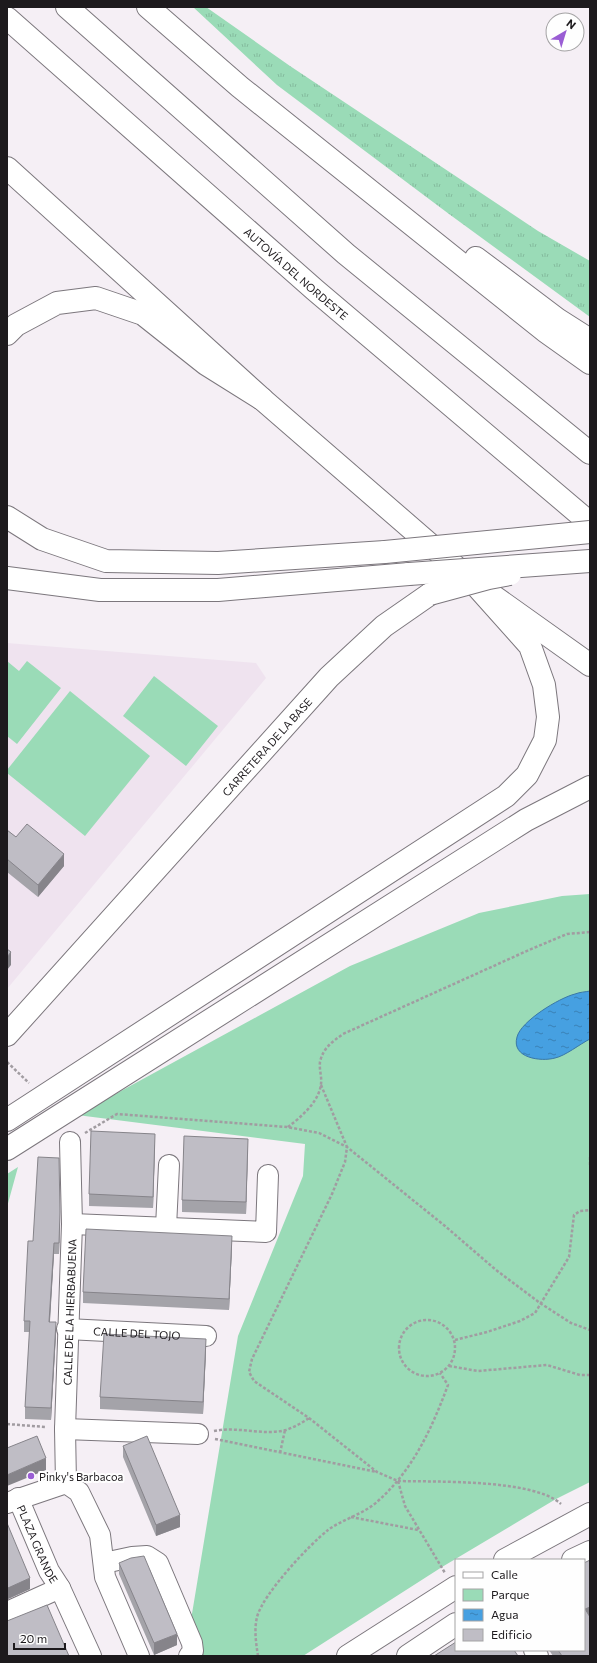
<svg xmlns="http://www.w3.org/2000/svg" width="597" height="1663" font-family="Commissioner,sans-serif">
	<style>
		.built { fill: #efe3ef }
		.grass { fill: url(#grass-tufts) }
		.park { fill: #9adbb7 }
		.water { fill: url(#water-ripples); stroke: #3a78a6 }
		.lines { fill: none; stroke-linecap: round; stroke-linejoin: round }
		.minor-casing { stroke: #7c777d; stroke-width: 22 }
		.tertiary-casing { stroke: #7c777d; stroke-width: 24 }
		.secondary-casing { stroke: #7c777d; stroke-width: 24 }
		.motorway-casing { stroke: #7c777d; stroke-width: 24 }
		.path { stroke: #a19ca1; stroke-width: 2.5; stroke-dasharray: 3 2; stroke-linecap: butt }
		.minor { stroke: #fff; stroke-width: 20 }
		.tertiary { stroke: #fff; stroke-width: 22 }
		.secondary { stroke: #fff; stroke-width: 22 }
		.motorway { stroke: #fff; stroke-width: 22 }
		.tertiary-bridge-casing { stroke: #7c777d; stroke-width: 24; stroke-linecap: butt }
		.motorway-bridge-casing { stroke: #7c777d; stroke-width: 24; stroke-linecap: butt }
		.tertiary-bridge { stroke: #fff; stroke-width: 22 }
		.motorway-bridge { stroke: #fff; stroke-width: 22 }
		.wall { fill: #a4a3a9 }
		.shaded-wall { fill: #86848a }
		.building { fill: #bfbdc5; stroke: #86848a }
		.poi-dot { fill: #9a5dd4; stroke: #fefefe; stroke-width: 1.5 }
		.labels { text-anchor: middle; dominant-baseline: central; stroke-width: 4; stroke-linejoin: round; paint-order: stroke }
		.street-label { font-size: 11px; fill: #1d1a1d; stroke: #fefefe }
		.poi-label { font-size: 11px; fill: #1d1a1d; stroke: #fefefe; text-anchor: start }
	</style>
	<defs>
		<pattern id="grass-tufts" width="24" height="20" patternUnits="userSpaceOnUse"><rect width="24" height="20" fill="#9adbb7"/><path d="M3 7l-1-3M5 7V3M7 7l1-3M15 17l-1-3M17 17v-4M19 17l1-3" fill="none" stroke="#84bb9d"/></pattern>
		<pattern id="water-ripples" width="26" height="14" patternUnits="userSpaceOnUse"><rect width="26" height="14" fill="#46a0e1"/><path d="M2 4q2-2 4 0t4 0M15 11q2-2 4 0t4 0" fill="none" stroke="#3a82b6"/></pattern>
	</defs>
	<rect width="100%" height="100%" fill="#f5eff5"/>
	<path class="built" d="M7 643 256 663 266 678 7 989Z"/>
	<path class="grass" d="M193 7H206L290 66 538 231 590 261V317L449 214 277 85Z"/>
	<path class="park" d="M7 661 19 671 27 661 61 688 17 744 7 736Z
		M154 676 218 726 186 766 123 716Z
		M70 691 150 756 85 836 7 773V770Z
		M590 894V1482L556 1499 442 1567 303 1656H185L238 1336 303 1176 305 1144 77 1115 350 966 479 913 562 896Z
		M18 1167 7 1207V1174Z"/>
	<path class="water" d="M590 991V1039C580 1044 565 1056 555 1058 541 1062 511 1058 517 1037 521 1021 559 998 575 994 580 992 585 992 590 991Z"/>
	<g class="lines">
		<g class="minor-casing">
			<g id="minor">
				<path d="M72 1224 266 1232 268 1175"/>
				<path d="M166 1227 169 1165"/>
				<path id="s1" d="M67 1329 206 1336"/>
				<path d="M65 1429 198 1434"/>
				<path id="s2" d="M66 1483 65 1429 72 1224 70 1142"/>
				<path id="s3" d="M18 1498 49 1571 60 1588 91 1656"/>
				<path d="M7 1503 66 1483 79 1492 100 1535 105 1577 139 1656"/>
				<path d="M104 1563 132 1557 147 1556 158 1563 192 1643 193 1651 189 1656"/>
				<path d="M7 1612 60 1588"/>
				<path d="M534 1650 538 1656"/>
			</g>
		</g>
		<g class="tertiary-casing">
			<g id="tertiary">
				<path d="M7 334 16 325 57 303 96 298 143 314 206 364 262 399 472 581 590 665"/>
				<path d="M7 517 42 539 106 561 218 563 385 552"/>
				<path id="s4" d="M7 1035 329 677 384 626 430 594"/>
				<path d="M505 1560 590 1514"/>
				<path d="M573 1560 590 1552"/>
				<path d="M348 1656 456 1587"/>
				<path d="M408 1656 456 1624"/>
			</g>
		</g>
		<g class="secondary-casing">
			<path id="secondary" d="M7 1120 506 796 527 775 545 740 548 717 544 685 530 646 472 581
				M7 1149 526 820 590 787"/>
		</g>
		<g class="motorway-casing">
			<g id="motorway">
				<path d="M67 7 346 254 590 453"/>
				<path d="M148 7 240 87 545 331 590 363"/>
				<path id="s5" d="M7 18 315 290 590 523"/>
				<path d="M7 168 262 399"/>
				<path d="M476 258 557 319 590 340"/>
				<path d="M7 578 100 590H218L409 574"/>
			</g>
		</g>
		<path class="path" d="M7 1062 29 1083
			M321 1085 347 1147 345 1162 332 1194 252 1359 249 1372 254 1381 309 1418 377 1472 398 1481 405 1506 445 1573
			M288 1127C301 1117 319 1102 321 1084 322 1077 319 1069 320 1062 323 1048 332 1042 343 1034L529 950 567 934 590 932
			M85 1133 117 1114 287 1127 319 1133 347 1147 445 1226 496 1270 540 1303 571 1323 590 1330
			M590 1157V1165
			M399 1348a28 28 0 1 1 56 0a28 28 0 1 1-56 0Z
			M455 1340 487 1332 520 1321 535 1313 569 1257 574 1215 580 1211 590 1210
			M449 1366 478 1371 547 1365 580 1375H590
			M7 1424 46 1427
			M214 1431C238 1426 263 1436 286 1430 294 1427 302 1423 309 1418
			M215 1439 377 1472
			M280 1453 285 1430
			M398 1481C436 1482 534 1479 561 1504
			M351 1517 418 1530
			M258 1656C256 1643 254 1630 257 1617 263 1594 309 1545 328 1530 343 1519 364 1514 378 1501 413 1470 432 1428 448 1385L440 1373"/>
		<use href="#minor" class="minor"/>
		<use href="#tertiary" class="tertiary"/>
		<use href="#secondary" class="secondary"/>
		<use href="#motorway" class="motorway"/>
		<g class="tertiary-bridge-casing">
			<path id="tertiary-bridge" d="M385 552 590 532
				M430 594 489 578 510 574"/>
		</g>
		<g class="motorway-bridge-casing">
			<path id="motorway-bridge" d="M409 574 590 561"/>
		</g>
		<use href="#tertiary-bridge" class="tertiary-bridge"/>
		<use href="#motorway-bridge" class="motorway-bridge"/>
	</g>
	<path class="wall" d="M7 830 16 837 64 866 38 897 7 872Z
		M155 1145 153 1208 89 1206V1194Z
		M248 1150 246 1214 182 1212V1200Z
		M60 1223 59 1254H54L50 1322 56 1334 51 1420 25 1419V1407L30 1332H24V1321L33 1241Z
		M232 1247 229 1310 83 1303V1292Z
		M206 1351 203 1414 100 1409V1397Z
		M123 1446 180 1527 156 1536 123 1457Z
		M7 1523 30 1589 8 1599 7 1598Z
		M119 1563 177 1645 154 1655 119 1574Z
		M549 1650H584L590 1656H553Z"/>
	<path class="shaded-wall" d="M64 854V866L38 897V885Z
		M11 952V965L7 970V957Z
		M155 1134V1145L153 1208V1197Z
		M248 1139V1150L246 1214V1202Z
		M60 1212V1223L59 1254V1243Z
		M232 1236V1247L229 1310V1299Z
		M54 1243V1254L49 1334V1322Z
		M56 1322V1334L51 1420V1408Z
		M206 1339V1351L203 1414V1402Z
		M46 1458V1470L7 1486V1475Z
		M180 1515V1527L156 1536V1525Z
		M30 1578V1589L8 1599V1588Z
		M590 1607V1621L585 1609Z
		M177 1634V1645L154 1655V1643Z"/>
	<path class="building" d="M27 824 64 854 38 885 7 859V830L16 837Z
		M7 949 11 952 7 957Z
		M91 1131 155 1134 153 1197 89 1194Z
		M184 1136 248 1139 246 1202 182 1200Z
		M38 1157 59 1158 60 1212 59 1243H54L49 1322H56L51 1408 25 1407 30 1321H24L28 1241H33Z
		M86 1229 232 1236 229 1299 83 1292Z
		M104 1334 206 1339 203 1402 100 1397Z
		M37 1436 46 1458 7 1475V1448Z
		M147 1436 180 1515 156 1525 123 1446Z
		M7 1523 30 1578 8 1588 7 1586Z
		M144 1556 177 1634 154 1643 119 1563 131 1558Z
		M590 1560V1607L585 1609 590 1617V1656H562L558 1650H584V1563Z
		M47 1605 69 1656H7V1621Z
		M456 1642V1650H514L518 1656H434Z"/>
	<circle class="poi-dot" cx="31" cy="1476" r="4"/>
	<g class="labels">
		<g class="street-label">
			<text stroke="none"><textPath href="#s5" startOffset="386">AUTOVÍA DEL NORDESTE</textPath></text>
			<text stroke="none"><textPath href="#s4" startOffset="388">CARRETERA DE LA BASE</textPath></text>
			<text stroke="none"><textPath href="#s2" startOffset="171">CALLE DE LA HIERBABUENA</textPath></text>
			<text stroke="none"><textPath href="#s1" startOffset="70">CALLE DEL TOJO</textPath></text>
			<text stroke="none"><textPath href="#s3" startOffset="50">PLAZA GRANDE</textPath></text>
		</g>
		<g class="poi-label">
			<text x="39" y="1476">Pinky's Barbacoa</text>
		</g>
	</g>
	<rect width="597" height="1663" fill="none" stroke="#1d1a1d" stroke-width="16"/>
	<rect x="455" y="1559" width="130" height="92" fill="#fefefe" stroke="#a4a3a4"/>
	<rect x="463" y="1572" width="20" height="6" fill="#ffffff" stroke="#a4a3a4"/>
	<text x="491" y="1579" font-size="12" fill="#1d1a1d">Calle</text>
	<rect x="463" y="1589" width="20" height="12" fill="#9adbb7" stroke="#a4a3a4"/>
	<text x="491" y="1599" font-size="12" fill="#1d1a1d">Parque</text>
	<rect x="463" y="1609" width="20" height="12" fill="url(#water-ripples)" stroke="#a4a3a4"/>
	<text x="491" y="1619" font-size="12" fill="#1d1a1d">Agua</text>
	<rect x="463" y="1629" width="20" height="12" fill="#bfbdc5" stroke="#a4a3a4"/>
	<text x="491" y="1639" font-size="12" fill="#1d1a1d">Edificio</text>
	<g transform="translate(565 32) rotate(38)"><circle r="19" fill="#fefefe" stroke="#a4a3a4"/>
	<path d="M0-3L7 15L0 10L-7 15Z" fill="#9a5dd4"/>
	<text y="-6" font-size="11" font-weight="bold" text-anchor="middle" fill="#1d1a1d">N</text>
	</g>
	<path d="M14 1643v6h51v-6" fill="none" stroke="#1d1a1d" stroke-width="2"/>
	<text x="20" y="1643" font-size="12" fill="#1d1a1d" stroke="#fefefe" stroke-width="3" paint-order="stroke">20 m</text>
</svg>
